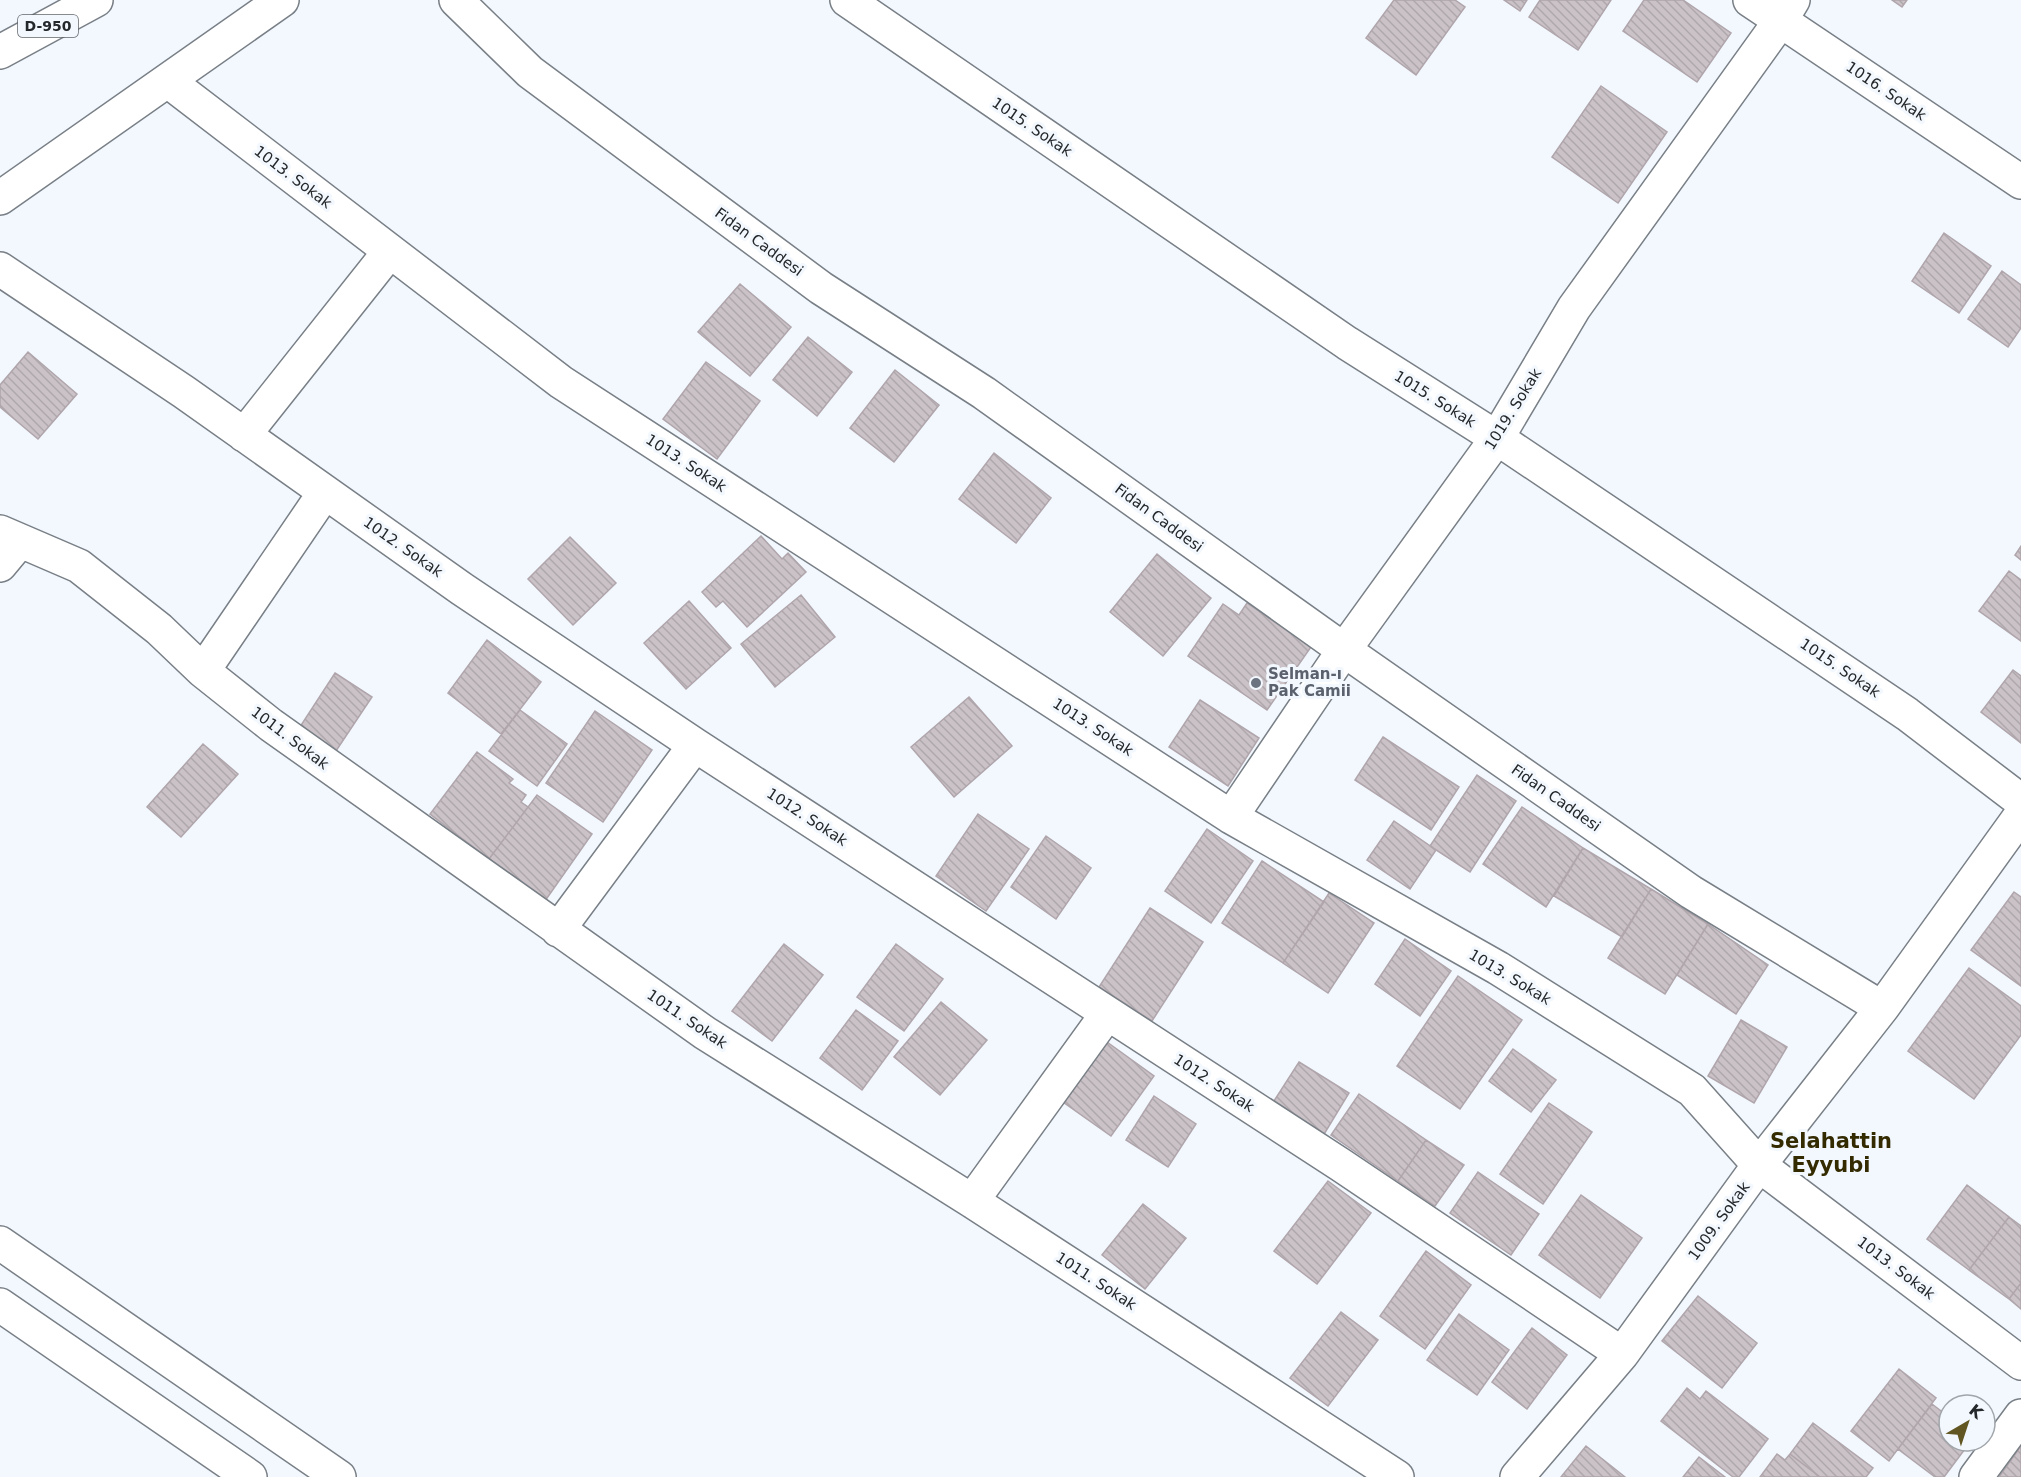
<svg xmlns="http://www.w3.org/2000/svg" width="2021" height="1477" font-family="'DejaVu Sans',sans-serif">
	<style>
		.building { fill: url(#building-back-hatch); stroke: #afa5ab; stroke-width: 1.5 }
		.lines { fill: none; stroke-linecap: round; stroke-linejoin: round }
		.minor-casing { stroke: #787f86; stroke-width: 36 }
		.tertiary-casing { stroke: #787f86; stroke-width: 36 }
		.trunk-casing { stroke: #787f86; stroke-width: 36 }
		.minor { stroke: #fff; stroke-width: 33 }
		.tertiary { stroke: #fff; stroke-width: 33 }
		.trunk { stroke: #fff; stroke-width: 33 }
		.worship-dot { fill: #6b7280; stroke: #f2f8fe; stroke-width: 2 }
		.labels { text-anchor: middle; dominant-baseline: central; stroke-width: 6; stroke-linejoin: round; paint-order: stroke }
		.shield { fill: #f2f8fe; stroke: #62666a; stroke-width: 1.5 }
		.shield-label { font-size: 14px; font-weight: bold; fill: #25282b }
		.street-label { font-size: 15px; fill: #25282b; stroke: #f2f8fe }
		.worship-label { font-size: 15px; font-weight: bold; fill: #5b616d; stroke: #f2f8fe; text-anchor: start }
		.district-label { font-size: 21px; font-weight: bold; fill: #332a00; stroke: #f2f8fe }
	</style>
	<defs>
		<pattern id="building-back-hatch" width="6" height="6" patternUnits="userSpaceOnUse" patternTransform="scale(1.5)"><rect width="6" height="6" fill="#cbc2c7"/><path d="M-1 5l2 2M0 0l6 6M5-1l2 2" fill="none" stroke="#aea7ab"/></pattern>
	</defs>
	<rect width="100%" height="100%" fill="#f2f8fe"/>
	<path class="building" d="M1394 0H1455L1465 7 1416 75 1366 38Z
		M1504 0H1527L1520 11Z
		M1540 0H1611L1578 50 1529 17Z
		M1644 0H1683L1731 33 1697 82 1623 31Z
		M1892 0H1907L1902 7Z
		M1601 86 1667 132 1618 203 1552 157Z
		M1944 233 1991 266 1959 313 1912 281Z
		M2002 271 2021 285V328L2008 347 1968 319Z
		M740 284 791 327 750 376 698 332Z
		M808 337 852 372 817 416 773 380Z
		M28 352 77 394 38 439 0 407V385Z
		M706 362 760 401 717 459 663 419Z
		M895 370 939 405 894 462 850 428Z
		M994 453 1051 498 1016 543 959 499Z
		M761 536 782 559 788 553 806 572 747 627 723 601 716 607 702 592Z
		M570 537 616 583 573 625 528 579Z
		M2021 546V560L2015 555Z
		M1157 554 1211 598 1163 656 1110 612Z
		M2009 571 2021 580V641L1979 611Z
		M801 595 835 637 775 687 741 644Z
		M689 601 731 648 686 689 644 643Z
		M1247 603 1311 647 1267 710 1188 656 1223 604 1239 615Z
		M487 640 541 682 501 734 448 693Z
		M2013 670 2021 676V743L1981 712Z
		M335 673 372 697 330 760 294 736Z
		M969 697 1012 746 954 797 911 747Z
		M1200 700 1259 738 1228 786 1169 747Z
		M520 710 567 744 537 786 489 751Z
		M595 711 652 750 603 822 546 783Z
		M1383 737 1459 787 1431 830 1355 780Z
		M203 744 238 774 181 837 147 807Z
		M477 752 513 779 509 783 526 795 521 802 528 807 489 859 430 814Z
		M1477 775 1516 801 1470 872 1430 846Z
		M537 795 592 834 545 901 489 859Z
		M1522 807 1583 848 1546 907 1483 864Z
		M978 814 1029 849 986 911 936 876Z
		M1394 821 1436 850 1410 889 1367 860Z
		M1207 829 1253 861 1211 923 1165 891Z
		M1046 836 1091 868 1056 919 1011 887Z
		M1583 848 1651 889 1622 937 1554 896Z
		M1262 861 1324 902 1283 963 1222 923Z
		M1651 889 1708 924 1665 994 1608 958Z
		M2014 892 2021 897V986L1971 950Z
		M1329 893 1374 923 1328 993 1283 963Z
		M1150 908 1203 942 1152 1021 1099 987Z
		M1708 924 1768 965 1736 1014 1677 975Z
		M1405 939 1451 971 1420 1016 1375 984Z
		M784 944 823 975 772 1041 732 1011Z
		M896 944 943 979 904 1031 857 997Z
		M1969 968 2021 1006V1035L1974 1099 1908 1051Z
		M1458 976 1522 1020 1460 1109 1397 1066Z
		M941 1002 987 1040 940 1095 894 1057Z
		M856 1010 898 1041 862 1090 820 1058Z
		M1741 1020 1787 1047 1754 1103 1708 1076Z
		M1107 1042 1154 1076 1111 1136 1063 1102Z
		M1513 1049 1556 1080 1531 1112 1489 1081Z
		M1299 1062 1349 1093 1323 1136 1272 1104Z
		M1359 1094 1426 1140 1398 1181 1331 1135Z
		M1154 1096 1196 1124 1168 1167 1126 1140Z
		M1549 1103 1592 1132 1543 1204 1500 1174Z
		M1426 1140 1464 1165 1435 1206 1398 1181Z
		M1478 1172 1539 1214 1511 1255 1450 1213Z
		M1328 1181 1371 1213 1317 1284 1274 1251Z
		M1967 1185 2009 1217 1969 1270 1927 1239Z
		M1581 1195 1642 1238 1600 1298 1539 1255Z
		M1143 1204 1186 1238 1145 1289 1102 1255Z
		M2009 1217 2021 1226V1283L2009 1299 1969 1270Z
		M1426 1251 1471 1285 1425 1349 1380 1316Z
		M2021 1283V1309L2009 1299Z
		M1698 1296 1757 1343 1722 1388 1662 1341Z
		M1341 1312 1378 1340 1328 1406 1290 1378Z
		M1459 1314 1509 1350 1477 1395 1427 1360Z
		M1532 1328 1567 1355 1527 1409 1492 1382Z
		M1899 1369 1936 1398 1889 1461 1851 1431Z
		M1687 1388 1700 1399 1706 1391 1768 1439 1739 1477H1733L1661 1421Z
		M1932 1404 1949 1417V1441H1971L1944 1477H1935L1898 1449Z
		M1813 1423 1873 1468 1866 1477H1820L1790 1454Z
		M1586 1446 1625 1477H1561Z
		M2021 1446V1477H1999Z
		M1777 1454 1785 1460 1790 1454 1820 1477H1760Z
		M1699 1457 1725 1477H1683Z"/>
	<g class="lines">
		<g class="minor-casing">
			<path id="minor" d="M456 0 530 72 821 288 984 393 1344 650 1691 892 1882 1008
				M847 0 1347 343 1497 438 1907 714 2021 801
				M1750 0 2021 182
				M168 81 561 382 1231 817 1498 968 1692 1090 1759 1165 2021 1363
				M0 198 282 0
				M0 269 184 392 462 589 695 745 1341 1165 1622 1354
				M244 435 390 251
				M0 532 79 566 159 629 203 671 271 725 705 1033 972 1201 1397 1477
				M0 565 20 541
				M203 671 325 492
				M1231 817 1344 650 1497 438 1574 308 1781 20 1793 0
				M558 930 695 745
				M972 1201 1107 1014
				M1517 1477 1622 1354 1759 1165 1882 1008 2021 815
				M1976 1477 2021 1416"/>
		</g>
		<g class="tertiary-casing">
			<path id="tertiary" d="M0 1243 339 1477
				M0 1305 250 1477"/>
		</g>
		<g class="trunk-casing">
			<path id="trunk" d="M0 52 96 0"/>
		</g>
		<use href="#minor" class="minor"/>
		<use href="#tertiary" class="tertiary"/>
		<use href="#trunk" class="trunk"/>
	</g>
	<circle class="worship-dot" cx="1256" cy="683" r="6"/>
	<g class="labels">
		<rect class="shield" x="18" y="15" width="60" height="22" rx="4.5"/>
		<g class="shield-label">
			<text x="48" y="26">D-950</text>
		</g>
		<g class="street-label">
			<text transform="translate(1886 91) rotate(34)">1016. Sokak</text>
			<text transform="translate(1032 127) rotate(34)">1015. Sokak</text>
			<text transform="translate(293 177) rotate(37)">1013. Sokak</text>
			<text transform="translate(759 242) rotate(36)">Fidan Caddesi</text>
			<text transform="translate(1435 399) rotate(32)">1015. Sokak</text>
			<text transform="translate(1513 409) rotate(-58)">1019. Sokak</text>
			<text transform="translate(686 463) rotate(33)">1013. Sokak</text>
			<text transform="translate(1159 518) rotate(36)">Fidan Caddesi</text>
			<text transform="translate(403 547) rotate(35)">1012. Sokak</text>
			<text transform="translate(1840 668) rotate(34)">1015. Sokak</text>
			<text transform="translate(1093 727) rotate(33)">1013. Sokak</text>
			<text transform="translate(290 738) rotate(37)">1011. Sokak</text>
			<text transform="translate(1556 798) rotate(35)">Fidan Caddesi</text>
			<text transform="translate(807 817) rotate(33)">1012. Sokak</text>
			<text transform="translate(1510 977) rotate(31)">1013. Sokak</text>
			<text transform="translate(687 1019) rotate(34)">1011. Sokak</text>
			<text transform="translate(1214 1083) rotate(33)">1012. Sokak</text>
			<text transform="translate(1719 1221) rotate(-54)">1009. Sokak</text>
			<text transform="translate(1896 1268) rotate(37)">1013. Sokak</text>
			<text transform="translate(1096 1281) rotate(33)">1011. Sokak</text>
		</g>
		<g class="worship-label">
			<text x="1268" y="674">Selman-ı<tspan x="1268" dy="17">Pak Camii</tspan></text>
		</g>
		<g class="district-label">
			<text x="1831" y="1141">Selahattin<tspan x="1831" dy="24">Eyyubi</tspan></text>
		</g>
	</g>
	<g transform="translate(1967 1423) rotate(39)"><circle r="28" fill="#f2f8fe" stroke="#a0a5aa" stroke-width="1.5"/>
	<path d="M0-4.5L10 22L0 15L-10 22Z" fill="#625723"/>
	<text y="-9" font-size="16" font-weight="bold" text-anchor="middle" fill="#25282b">K</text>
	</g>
</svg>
